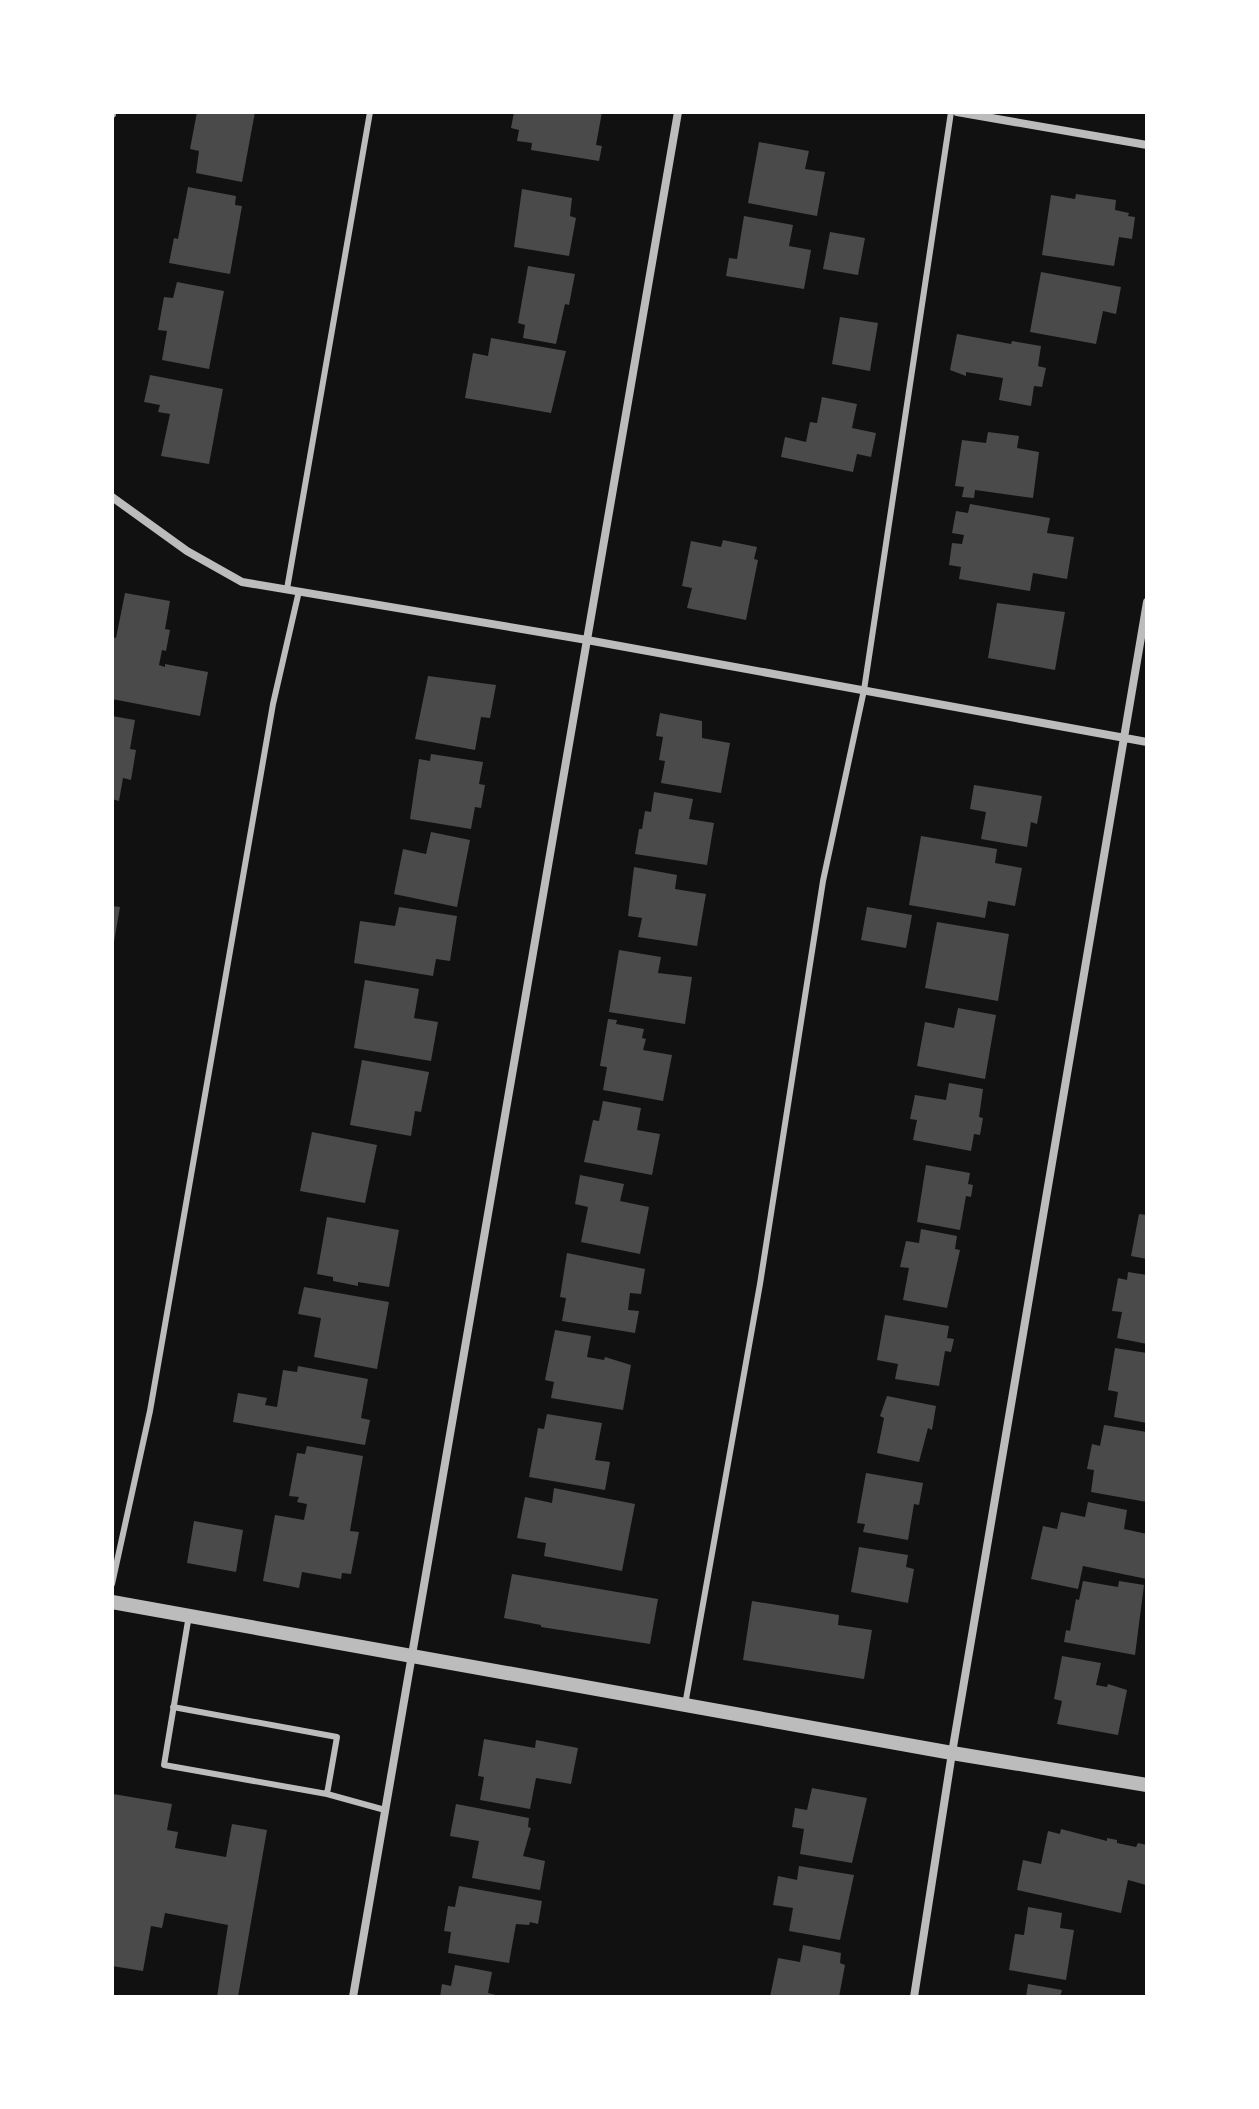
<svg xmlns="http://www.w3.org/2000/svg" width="1259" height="2109" font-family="'DejaVu Sans',sans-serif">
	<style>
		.building { fill: #4a4a4a }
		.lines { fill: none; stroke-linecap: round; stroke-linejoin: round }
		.service { stroke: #bcbcbc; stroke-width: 6 }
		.minor { stroke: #bcbcbc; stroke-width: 8 }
		.tertiary { stroke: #bcbcbc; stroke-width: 14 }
	</style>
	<rect width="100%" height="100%" fill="#111"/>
	<path class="building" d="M197 112H255L242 182 196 173 199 151 190 149Z
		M514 112H602L596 145 602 146 599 161 531 150 532 143 517 141 519 130 511 128Z
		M759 142 809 151 805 169 825 172 817 216 748 203Z
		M188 187 236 196 235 205 242 206 230 274 169 263 174 238 178 239Z
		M522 189 572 198 570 216 576 218 569 256 514 247Z
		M1076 194 1116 200 1115 210 1129 213 1128 216 1135 217 1132 239 1119 237 1114 266 1042 255 1051 195 1075 199Z
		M744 216 793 225 789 246 811 250 804 289 726 276 729 258 737 259Z
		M830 232 865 238 858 275 823 269Z
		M528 266 575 274 569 305 565 304 556 344 523 338 525 325 518 323Z
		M1041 272 1121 287 1116 314 1103 311 1096 344 1030 332Z
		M177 282 224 291 209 369 162 360 167 331 158 330 164 297 173 298Z
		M840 317 878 323 870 371 832 364Z
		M957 334 1011 344 1012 341 1041 346 1038 366 1046 368 1042 387 1034 386 1031 406 999 400 1003 378 966 372V376L950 370Z
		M491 338 566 351 551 413 465 398 473 353 488 356Z
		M150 375 223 389 209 464 161 456 170 414 158 412 160 405 144 402Z
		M822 397 857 404 852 428 876 433 871 457 857 454 853 472 781 457 785 437 806 442 810 422 817 423Z
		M988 432 1019 436 1017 448 1039 452 1033 498 975 490 974 498 962 497 964 487 955 486 962 440 986 443Z
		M970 504 1050 518 1047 533 1074 537 1067 579 1033 573 1030 591 959 579 961 567 949 565 952 543 962 544 964 535 952 533 956 511 968 513Z
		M723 540 757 547 754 559 758 560 746 620 687 608 692 588 682 586 691 541 721 547Z
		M125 593 170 601 165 629 170 630 166 651 162 650 159 665 165 667V664L208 672 200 716 112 699V637L116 638Z
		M997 603 1065 612 1055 670 988 658Z
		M428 676 496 685 490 718 481 717 475 750 415 739Z
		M660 713 702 721V738L730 743 721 793 661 783 665 761 659 760 663 737 656 736Z
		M112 716 135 720 130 749 136 750 131 780 123 778 119 801 112 799Z
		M431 754 483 762 479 784 485 785 481 808 475 807 471 829 410 819 419 759 430 761Z
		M974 785 1042 796 1037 824 1031 822 1027 847 981 839 986 812 970 809Z
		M654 792 693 799 689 819 714 823 707 865 635 854 639 829H642L645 811 651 812Z
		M431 832 470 840 457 907 394 894 403 849 426 854Z
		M921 836 997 849 995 863 1022 868 1015 906 988 901 985 918 909 905Z
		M634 867 677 875 675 889 706 894 697 946 638 937 642 918 628 916Z
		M112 906 120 907 114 942H112Z
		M399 907 457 916 450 961 436 959 433 976 354 963 360 921 395 926Z
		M867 907 912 915 906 948 861 940Z
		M937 922 1009 934 998 1001 925 988Z
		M619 950 661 957 658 973 692 977 685 1024 609 1012Z
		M365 980 419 989 414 1018 438 1022 431 1061 354 1048Z
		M958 1008 996 1015 985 1079 917 1066 925 1022 954 1028Z
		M608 1019 617 1020 616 1024 644 1029 642 1038 646 1039 643 1050 672 1055 663 1101 603 1090 607 1067 600 1066Z
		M362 1060 429 1072 421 1112 415 1111 411 1136 350 1125Z
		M949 1083 983 1089 979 1117 983 1118 980 1135 974 1134 971 1151 913 1140 917 1120 910 1119 915 1095 946 1100Z
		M603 1101 641 1108 637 1130 660 1134 652 1175 584 1162 593 1120 599 1121Z
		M312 1132 377 1145 365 1203 300 1191Z
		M926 1165 970 1173 968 1184 973 1185 971 1197 966 1196 960 1230 917 1222Z
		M580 1175 624 1184 620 1201 649 1207 640 1254 581 1242 588 1207 575 1204Z
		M1139 1214 1147 1215V1259L1131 1256Z
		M327 1217 399 1230 389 1287 358 1282V1286L333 1281V1277L317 1274Z
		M921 1229 957 1236 955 1249 960 1250 947 1308 903 1300 909 1268 900 1267 906 1241 919 1243Z
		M567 1253 645 1269 641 1294 630 1293 628 1310 639 1311 635 1333 562 1321 566 1298 560 1297Z
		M1128 1272 1147 1275V1344L1117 1338 1122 1312 1112 1311 1118 1278 1127 1280Z
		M304 1287 389 1302 377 1369 314 1357 321 1318 298 1314Z
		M885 1315 949 1326 947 1338 954 1339 951 1352 945 1351 939 1386 895 1379 898 1364 877 1360Z
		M555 1330 591 1336 587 1357 604 1360 605 1357 631 1365 623 1410 551 1398 554 1382 545 1380Z
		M1115 1348 1147 1353V1423L1114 1417 1118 1392 1108 1390Z
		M298 1366 368 1379 361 1418 370 1420 365 1445 233 1422 238 1393 267 1398 265 1405 277 1407 283 1370 297 1372Z
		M887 1396 936 1406 932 1430 928 1428 919 1462 877 1453 884 1418 880 1416Z
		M547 1414 602 1423 595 1460 610 1462 605 1490 529 1477 538 1428 544 1429Z
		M1104 1425 1147 1432V1502L1091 1492 1094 1470 1087 1469 1092 1444 1100 1446Z
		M307 1446 363 1456 350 1531 359 1532 351 1574 342 1573 341 1579 302 1572 299 1588 263 1581 275 1515 304 1520 307 1504 297 1502 299 1497 289 1496 297 1453 305 1454Z
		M866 1473 923 1483 919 1505 914 1504 908 1540 863 1532 865 1524 857 1523Z
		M554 1488 635 1504 622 1571 544 1556 546 1543 517 1538 525 1497 552 1503Z
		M1088 1502 1127 1510 1124 1529 1147 1534V1579L1083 1566 1078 1589 1031 1579 1043 1526 1057 1529 1061 1512 1085 1517Z
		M194 1521 243 1530 236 1572 187 1563Z
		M859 1547 908 1555 906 1567 914 1569 908 1603 851 1592Z
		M512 1574 658 1599 650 1644 541 1627V1625L504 1618Z
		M1083 1581 1118 1587 1119 1581 1144 1585 1135 1655 1064 1642 1066 1630 1070 1631 1076 1599 1079 1600Z
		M752 1601 839 1615 838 1625 872 1630 864 1679 743 1660Z
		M1062 1656 1101 1663 1096 1685 1107 1687 1108 1684 1127 1690 1118 1735 1057 1724 1062 1701 1054 1699Z
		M484 1739 535 1748 536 1740 578 1748 571 1784 536 1778 530 1809 480 1800 484 1777 478 1776Z
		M812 1788 867 1798 852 1863 800 1854 804 1829 792 1827 795 1808 807 1810Z
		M113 1794 172 1804 167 1830 178 1832 175 1848 226 1857 232 1824 267 1830 238 1997H217L228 1925 165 1913 162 1928 151 1926 143 1971 112 1966Z
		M456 1804 529 1818 528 1827 531 1828 523 1856 545 1861 540 1890 472 1878 479 1841 450 1836Z
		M1061 1829 1107 1841V1838L1117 1840V1843L1136 1847 1138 1843 1147 1845 1146 1885 1128 1880 1121 1913 1017 1890 1023 1860 1041 1864 1048 1831 1060 1834Z
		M799 1866 854 1875 840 1940 789 1931 793 1908 773 1905 778 1876 797 1880Z
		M459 1886 542 1901 538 1924 530 1922 529 1925 516 1924 509 1963 448 1953 451 1932 444 1931 448 1906 455 1907Z
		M1028 1907 1062 1913 1060 1928 1074 1930 1066 1980 1009 1970 1015 1934 1024 1935Z
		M803 1945 841 1953 840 1963 845 1965 839 1997H770L778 1958 800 1962Z
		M455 1965 492 1972 488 1993 504 1997H440L442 1984 451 1986Z
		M1028 1984 1062 1990 1060 1997H1026Z"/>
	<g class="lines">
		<path class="service" d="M287 589 370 112
			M112 1584 150 1411 273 704 299 591
			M189 1615 164 1765 327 1794 385 1810
			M685 1705 760 1284 823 881 864 690 951 112
			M173 1707 337 1737 327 1794"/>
		<path class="minor" d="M957 112 1147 145
			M112 114V112
			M112 497 187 551 242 582 587 640 1147 742
			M353 1997 678 112
			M914 1997 952 1753 1147 602"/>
		<path class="tertiary" d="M112 1602 952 1753 1147 1785"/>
	</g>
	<rect width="1259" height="2109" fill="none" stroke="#ffffff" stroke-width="228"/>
</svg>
